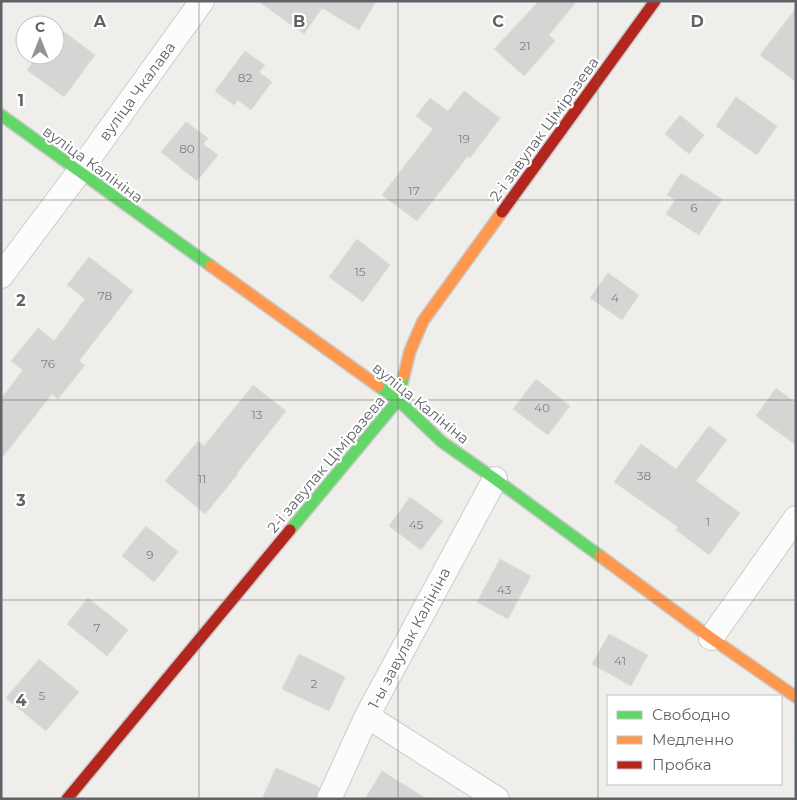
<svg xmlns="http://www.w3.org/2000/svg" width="797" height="800" font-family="Montserrat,sans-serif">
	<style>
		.building { fill: #d6d5d3; stroke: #deddd9 }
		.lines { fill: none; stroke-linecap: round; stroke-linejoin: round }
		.street-casing { stroke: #cbcccc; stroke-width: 26 }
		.fast-casing { stroke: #cacacb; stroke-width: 14 }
		.slow-casing { stroke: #cacacb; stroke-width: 14 }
		.jam-casing { stroke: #cacacb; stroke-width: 14 }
		.path { stroke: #cacfcc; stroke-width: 3; stroke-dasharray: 5 2.5; stroke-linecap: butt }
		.street { stroke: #fdfcfc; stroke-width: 24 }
		.fast { stroke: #63d668; stroke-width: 11 }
		.slow { stroke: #ff974d; stroke-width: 11 }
		.jam { stroke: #b3261e; stroke-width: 11 }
		.grid { fill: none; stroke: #5f6368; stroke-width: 1; stroke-opacity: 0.55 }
		.labels { text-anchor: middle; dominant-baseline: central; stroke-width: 4.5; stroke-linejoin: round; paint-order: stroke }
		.number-label { font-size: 12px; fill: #7e8184 }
		.street-label { font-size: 15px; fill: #5f6368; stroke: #fff }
		.grid-label { font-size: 16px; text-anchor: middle; font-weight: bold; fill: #5f6368; stroke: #fff; stroke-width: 4.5; stroke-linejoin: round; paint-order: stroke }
	</style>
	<rect width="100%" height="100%" fill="#efeeea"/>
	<path class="building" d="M258 1H376L359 30 322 8 304 34Z
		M539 1H577L549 35 555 41 524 76 494 49Z
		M796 8V82L760 55Z
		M55 25 95 55 64 97 27 70 38 55H55Z
		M245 51 265 65 259 72 272 82 251 110 238 100 234 105 215 91Z
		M464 91 500 118 470 158 468 156 417 221 382 195 433 129 416 116 430 98 448 111Z
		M736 97 777 126 757 155 716 126Z
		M680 115 704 135 689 154 665 134Z
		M186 122 208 138 203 144 218 155 197 181 161 152Z
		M681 173 722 199 699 235 666 214 675 200 667 195Z
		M357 239 390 265 363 302 329 277Z
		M89 257 133 291 79 361 85 365 58 399 52 394 1 459V399L23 370 11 361 38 328 54 341 85 299 67 285Z
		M608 273 639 295 622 320 590 298Z
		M536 379 570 406 548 435 513 409Z
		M253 385 286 411 237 473 238 474 205 514 165 481 198 441 204 446Z
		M776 388 796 403V445L756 416Z
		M709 426 727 440 696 481 740 513 709 555 676 530 678 527 614 482 641 444 676 469Z
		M410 497 443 521 421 550 389 526Z
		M146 526 178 552 154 582 122 556Z
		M500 559 531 576 508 619 477 602Z
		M88 598 128 630 107 656 67 624Z
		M609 634 648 655 631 686 592 664Z
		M299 654 345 677 329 711 282 689Z
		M39 659 79 692 46 731 6 698Z
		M276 768 319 787 316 799H262Z
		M382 771 427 799H365Z"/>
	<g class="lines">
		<g class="street-casing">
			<path id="street" d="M1 276 79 172 202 1
				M711 638 796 518
				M367 716 497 799
				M329 799 367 716 495 479"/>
		</g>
		<g class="fast-casing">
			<path id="fast" d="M1 115 211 266
				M378 386 398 400 442 442 495 479 600 556
				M290 530 398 400 404 375"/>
		</g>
		<g class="slow-casing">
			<path id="slow" d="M211 266 378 386
				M404 375 410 351 423 321 502 212
				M600 556 711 638 796 697"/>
		</g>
		<g class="jam-casing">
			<path id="jam" d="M502 212 655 1
				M67 799 290 530"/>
		</g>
		<path class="path" d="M795 739 796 737"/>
		<use href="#street" class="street"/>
		<use href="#fast" class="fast"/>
		<use href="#slow" class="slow"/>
		<use href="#jam" class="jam"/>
	</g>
	<path class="grid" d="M199 1V799M398 1V799M598 1V799M1 200H796M1 400H796M1 600H796"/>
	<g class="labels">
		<g class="number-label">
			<text x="525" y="45">21</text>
			<text x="245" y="77">82</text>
			<text x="464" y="138">19</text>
			<text x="187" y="148">80</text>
			<text x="414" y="190">17</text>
			<text x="694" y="207">6</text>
			<text x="360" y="271">15</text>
			<text x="105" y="295">78</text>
			<text x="615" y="297">4</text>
			<text x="48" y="363">76</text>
			<text x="542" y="407">40</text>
			<text x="257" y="414">13</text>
			<text x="644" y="475">38</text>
			<text x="202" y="478">11</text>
			<text x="708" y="521">1</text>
			<text x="416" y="524">45</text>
			<text x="150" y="554">9</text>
			<text x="504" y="589">43</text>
			<text x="97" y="627">7</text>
			<text x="620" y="660">41</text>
			<text x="314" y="683">2</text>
			<text x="42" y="695">5</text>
		</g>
		<g class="street-label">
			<text transform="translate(137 91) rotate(-54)">вуліца Чкалава</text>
			<text transform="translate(544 129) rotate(-54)">2-і завулак Ціміразева</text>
			<text transform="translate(93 164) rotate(36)">вуліца Калініна</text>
			<text transform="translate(421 403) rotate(39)">вуліца Калініна</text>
			<text transform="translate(326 464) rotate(-50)">2-і завулак Ціміразева</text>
			<text transform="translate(409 638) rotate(-62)">1-ы завулак Калініна</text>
		</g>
	</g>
	<g class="grid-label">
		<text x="100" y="27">A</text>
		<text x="299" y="27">B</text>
		<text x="498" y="27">C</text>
		<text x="697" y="27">D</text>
		<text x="21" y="106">1</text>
		<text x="21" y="306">2</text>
		<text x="21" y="506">3</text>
		<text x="21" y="706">4</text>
	</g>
	<rect width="797" height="800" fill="none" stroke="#5f6368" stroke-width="5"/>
	<rect x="607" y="695" width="175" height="90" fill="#ffffff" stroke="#bfc1c3"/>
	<rect x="617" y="711" width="25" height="8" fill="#63d668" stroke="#bfc1c3"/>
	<text x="652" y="720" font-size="15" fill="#5f6368">Свободно</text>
	<rect x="617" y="736" width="25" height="8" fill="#ff974d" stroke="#bfc1c3"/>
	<text x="652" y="745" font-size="15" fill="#5f6368">Медленно</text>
	<rect x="617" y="761" width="25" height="8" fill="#b3261e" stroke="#bfc1c3"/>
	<text x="652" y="770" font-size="15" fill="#5f6368">Пробка</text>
	<g transform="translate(40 40)"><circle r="24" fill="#ffffff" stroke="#bfc1c3"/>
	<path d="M0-4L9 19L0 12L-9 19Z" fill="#919496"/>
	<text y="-8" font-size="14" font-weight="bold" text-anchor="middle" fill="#5f6368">С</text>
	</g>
</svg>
